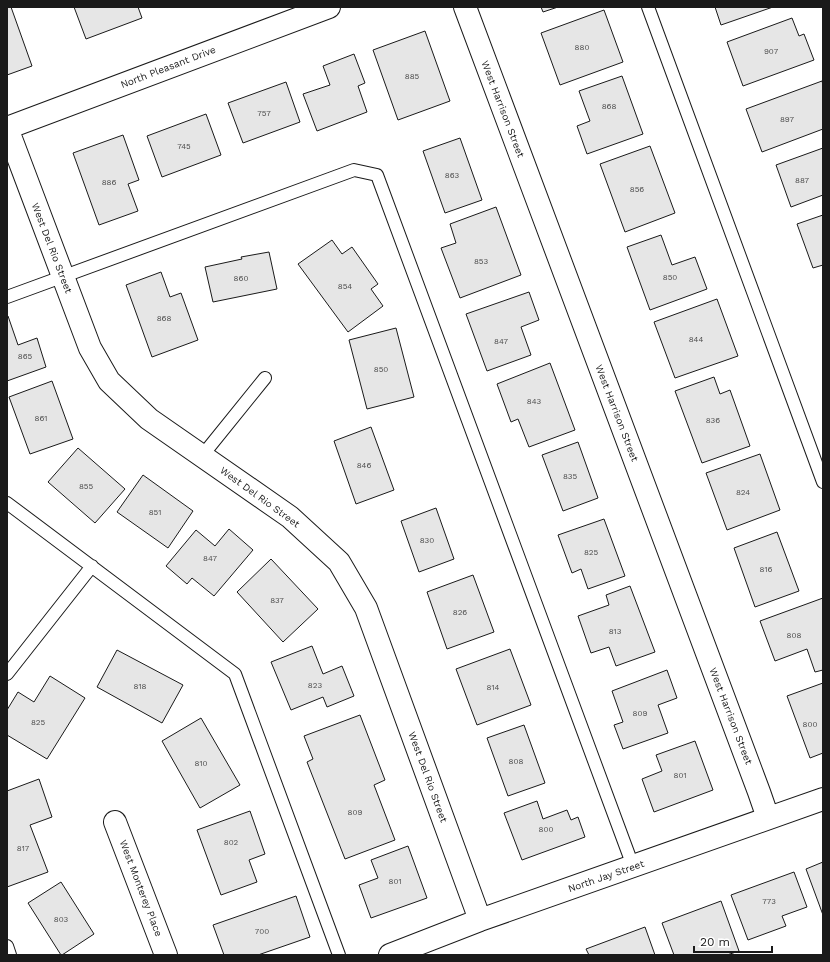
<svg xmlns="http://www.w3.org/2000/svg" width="830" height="962" font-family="'Work Sans',sans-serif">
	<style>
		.building { fill: #e6e6e6; stroke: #1a1a1a }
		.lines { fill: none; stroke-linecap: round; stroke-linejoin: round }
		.service-casing { stroke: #1a1a1a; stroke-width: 14 }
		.minor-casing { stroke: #1a1a1a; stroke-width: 24 }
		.service { stroke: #fff; stroke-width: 12 }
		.minor { stroke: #fff; stroke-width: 22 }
		.labels { text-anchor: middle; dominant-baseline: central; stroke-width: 3; stroke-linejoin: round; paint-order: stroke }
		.number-label { font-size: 8px; fill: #4d4d4d }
		.street-label { font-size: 10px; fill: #1a1a1a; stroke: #fff }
	</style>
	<rect width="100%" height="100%" fill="#fff"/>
	<path class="building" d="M7 7H11L32 66 7 75Z
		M74 7H138L142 18 86 39Z
		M541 7H558L543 12Z
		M715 7H773L721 25Z
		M604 10 623 62 560 85 541 33Z
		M792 18 799 36 804 34 814 60 743 86 727 42Z
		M425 31 450 101 398 120 373 50Z
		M354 54 365 83 358 86 367 112 317 131 303 94 330 85 323 66Z
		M622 76 643 134 587 154 577 126 590 121 579 91Z
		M822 81 823 85V129L762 152 746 109Z
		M286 82 300 122 243 143 228 103Z
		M206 114 221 155 162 177 147 136Z
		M123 135 139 180 128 184 138 211 99 225 73 153Z
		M460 138 482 200 445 213 423 151Z
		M650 146 675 213 625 232 600 164Z
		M823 148V195L791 207 776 165Z
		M496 207 521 275 460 298 441 248 456 243 450 224Z
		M823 215V265L813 268 797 224Z
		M661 235 672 265 695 257 707 289 650 310 627 247Z
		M332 240 342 254 352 247 378 284 371 289 383 306 348 332 298 264Z
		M269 252 277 289 213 302 205 267 242 259 241 257Z
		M161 272 170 297 181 293 198 340 152 357 126 285Z
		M529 292 539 320 521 327 531 355 487 371 466 314Z
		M717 299 738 356 675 378 654 322Z
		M8 316 18 345 37 338 46 367 7 381V317Z
		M396 328 414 397 367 409 349 340Z
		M550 363 575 430 529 447 518 419 511 422 497 384Z
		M714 377 720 394 730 390 750 446 702 463 675 391Z
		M52 381 73 439 30 454 9 397Z
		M371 427 394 490 356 504 334 441Z
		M578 442 598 498 563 511 542 455Z
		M78 448 125 489 95 523 48 482Z
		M760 454 780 510 727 530 706 473Z
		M143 475 193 511 168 548 117 512Z
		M436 508 454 559 419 572 401 521Z
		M604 519 625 576 588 589 581 569 572 573 558 535Z
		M229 529 253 550 214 596 192 578 187 584 166 566 196 530 215 546Z
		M777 532 799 591 755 607 734 548Z
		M271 559 318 609 283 642 237 592Z
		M473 575 494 632 447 649 427 592Z
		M630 586 655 652 616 666 609 647 591 653 578 616 609 605 606 595Z
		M823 598V670L815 672 807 649 775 661 760 621Z
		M312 646 323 674 342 666 354 696 327 707 323 697 291 710 271 662Z
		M510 649 531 705 477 725 456 669Z
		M117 650 183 685 162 723 97 687Z
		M667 670 677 698 658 705 668 733 623 749 614 725 623 722 612 691Z
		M50 676 85 698 47 759 7 735V710L18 692 34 702Z
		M823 683V753L810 758 787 696Z
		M360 715 385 780 374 785 395 840 345 859 307 762 313 759 304 736Z
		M201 718 240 785 200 808 162 741Z
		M524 725 545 783 508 796 487 738Z
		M695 741 713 790 654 812 642 779 662 771 656 755Z
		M39 779 52 817 30 825 48 872 7 887V791Z
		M537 801 543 819 567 810 571 820 578 817 585 837 522 860 504 813Z
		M250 811 265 854 249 860 257 882 221 895 197 830Z
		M408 846 427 898 371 918 359 885 378 878 371 860Z
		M823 862V915L806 869Z
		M794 872 807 907 782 916 786 926 748 940 731 895Z
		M61 882 94 934 62 955H61L28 903Z
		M296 896 310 937 258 955H224L213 925Z
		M721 901 739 951 727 955H674L662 923Z
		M645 927 655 955H589L586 949Z"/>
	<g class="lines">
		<g class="service-casing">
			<path id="service" d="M648 7 823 482
				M7 297 354 170 377 175 633 866
				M202 456 265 378
				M7 503 235 674 339 955
				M7 674 92 566
				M7 946 10 955"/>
		</g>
		<g class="minor-casing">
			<path id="minor" d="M465 7 759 792 768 818
				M7 128 90 348 109 381 149 419 290 517 339 562 366 608 480 920
				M7 128 329 7
				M115 822 166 955
				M390 955 480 920 823 799"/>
		</g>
		<use href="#service" class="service"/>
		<use href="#minor" class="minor"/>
	</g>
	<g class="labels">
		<g class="number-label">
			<text x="582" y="47">880</text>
			<text x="771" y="51">907</text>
			<text x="412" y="76">885</text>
			<text x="609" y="106">868</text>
			<text x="264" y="113">757</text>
			<text x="787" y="119">897</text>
			<text x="184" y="146">745</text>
			<text x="452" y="175">863</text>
			<text x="802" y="180">887</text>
			<text x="109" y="182">886</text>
			<text x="637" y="189">856</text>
			<text x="481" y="261">853</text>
			<text x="670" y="277">850</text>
			<text x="241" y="278">860</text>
			<text x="345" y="286">854</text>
			<text x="164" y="318">868</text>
			<text x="696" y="339">844</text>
			<text x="501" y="341">847</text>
			<text x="25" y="356">865</text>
			<text x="381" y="369">850</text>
			<text x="534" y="401">843</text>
			<text x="41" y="418">861</text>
			<text x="713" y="420">836</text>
			<text x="364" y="465">846</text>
			<text x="570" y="476">835</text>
			<text x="86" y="486">855</text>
			<text x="743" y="492">824</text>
			<text x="155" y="512">851</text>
			<text x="427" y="540">830</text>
			<text x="591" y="552">825</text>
			<text x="210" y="558">847</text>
			<text x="766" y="569">816</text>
			<text x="277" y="600">837</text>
			<text x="460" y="612">826</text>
			<text x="615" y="631">813</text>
			<text x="794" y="635">808</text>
			<text x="315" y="685">823</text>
			<text x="140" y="686">818</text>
			<text x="493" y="687">814</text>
			<text x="640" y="713">809</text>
			<text x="38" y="722">825</text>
			<text x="810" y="724">800</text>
			<text x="516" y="761">808</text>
			<text x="201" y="763">810</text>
			<text x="680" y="775">801</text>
			<text x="355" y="812">809</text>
			<text x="546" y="829">800</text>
			<text x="231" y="842">802</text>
			<text x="23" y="848">817</text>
			<text x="395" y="881">801</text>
			<text x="769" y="901">773</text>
			<text x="61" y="919">803</text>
			<text x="262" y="931">700</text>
		</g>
		<g class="street-label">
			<text transform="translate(168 67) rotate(-21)">North Pleasant Drive</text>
			<text transform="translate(503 109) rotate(69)">West Harrison Street</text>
			<text transform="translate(52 248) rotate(69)">West Del Rio Street</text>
			<text transform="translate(617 413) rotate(69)">West Harrison Street</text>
			<text transform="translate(260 497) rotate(36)">West Del Rio Street</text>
			<text transform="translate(731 716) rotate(69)">West Harrison Street</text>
			<text transform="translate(428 777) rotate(70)">West Del Rio Street</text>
			<text transform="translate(606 876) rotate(-19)">North Jay Street</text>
			<text transform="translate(141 888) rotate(69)">West Monterey Place</text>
		</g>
	</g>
	<rect width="830" height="962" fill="none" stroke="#1a1a1a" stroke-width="16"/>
	<path d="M694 946v6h78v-6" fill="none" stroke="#1a1a1a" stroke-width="2"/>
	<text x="700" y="946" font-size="12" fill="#1a1a1a" stroke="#ffffff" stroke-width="3" paint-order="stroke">20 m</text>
</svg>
